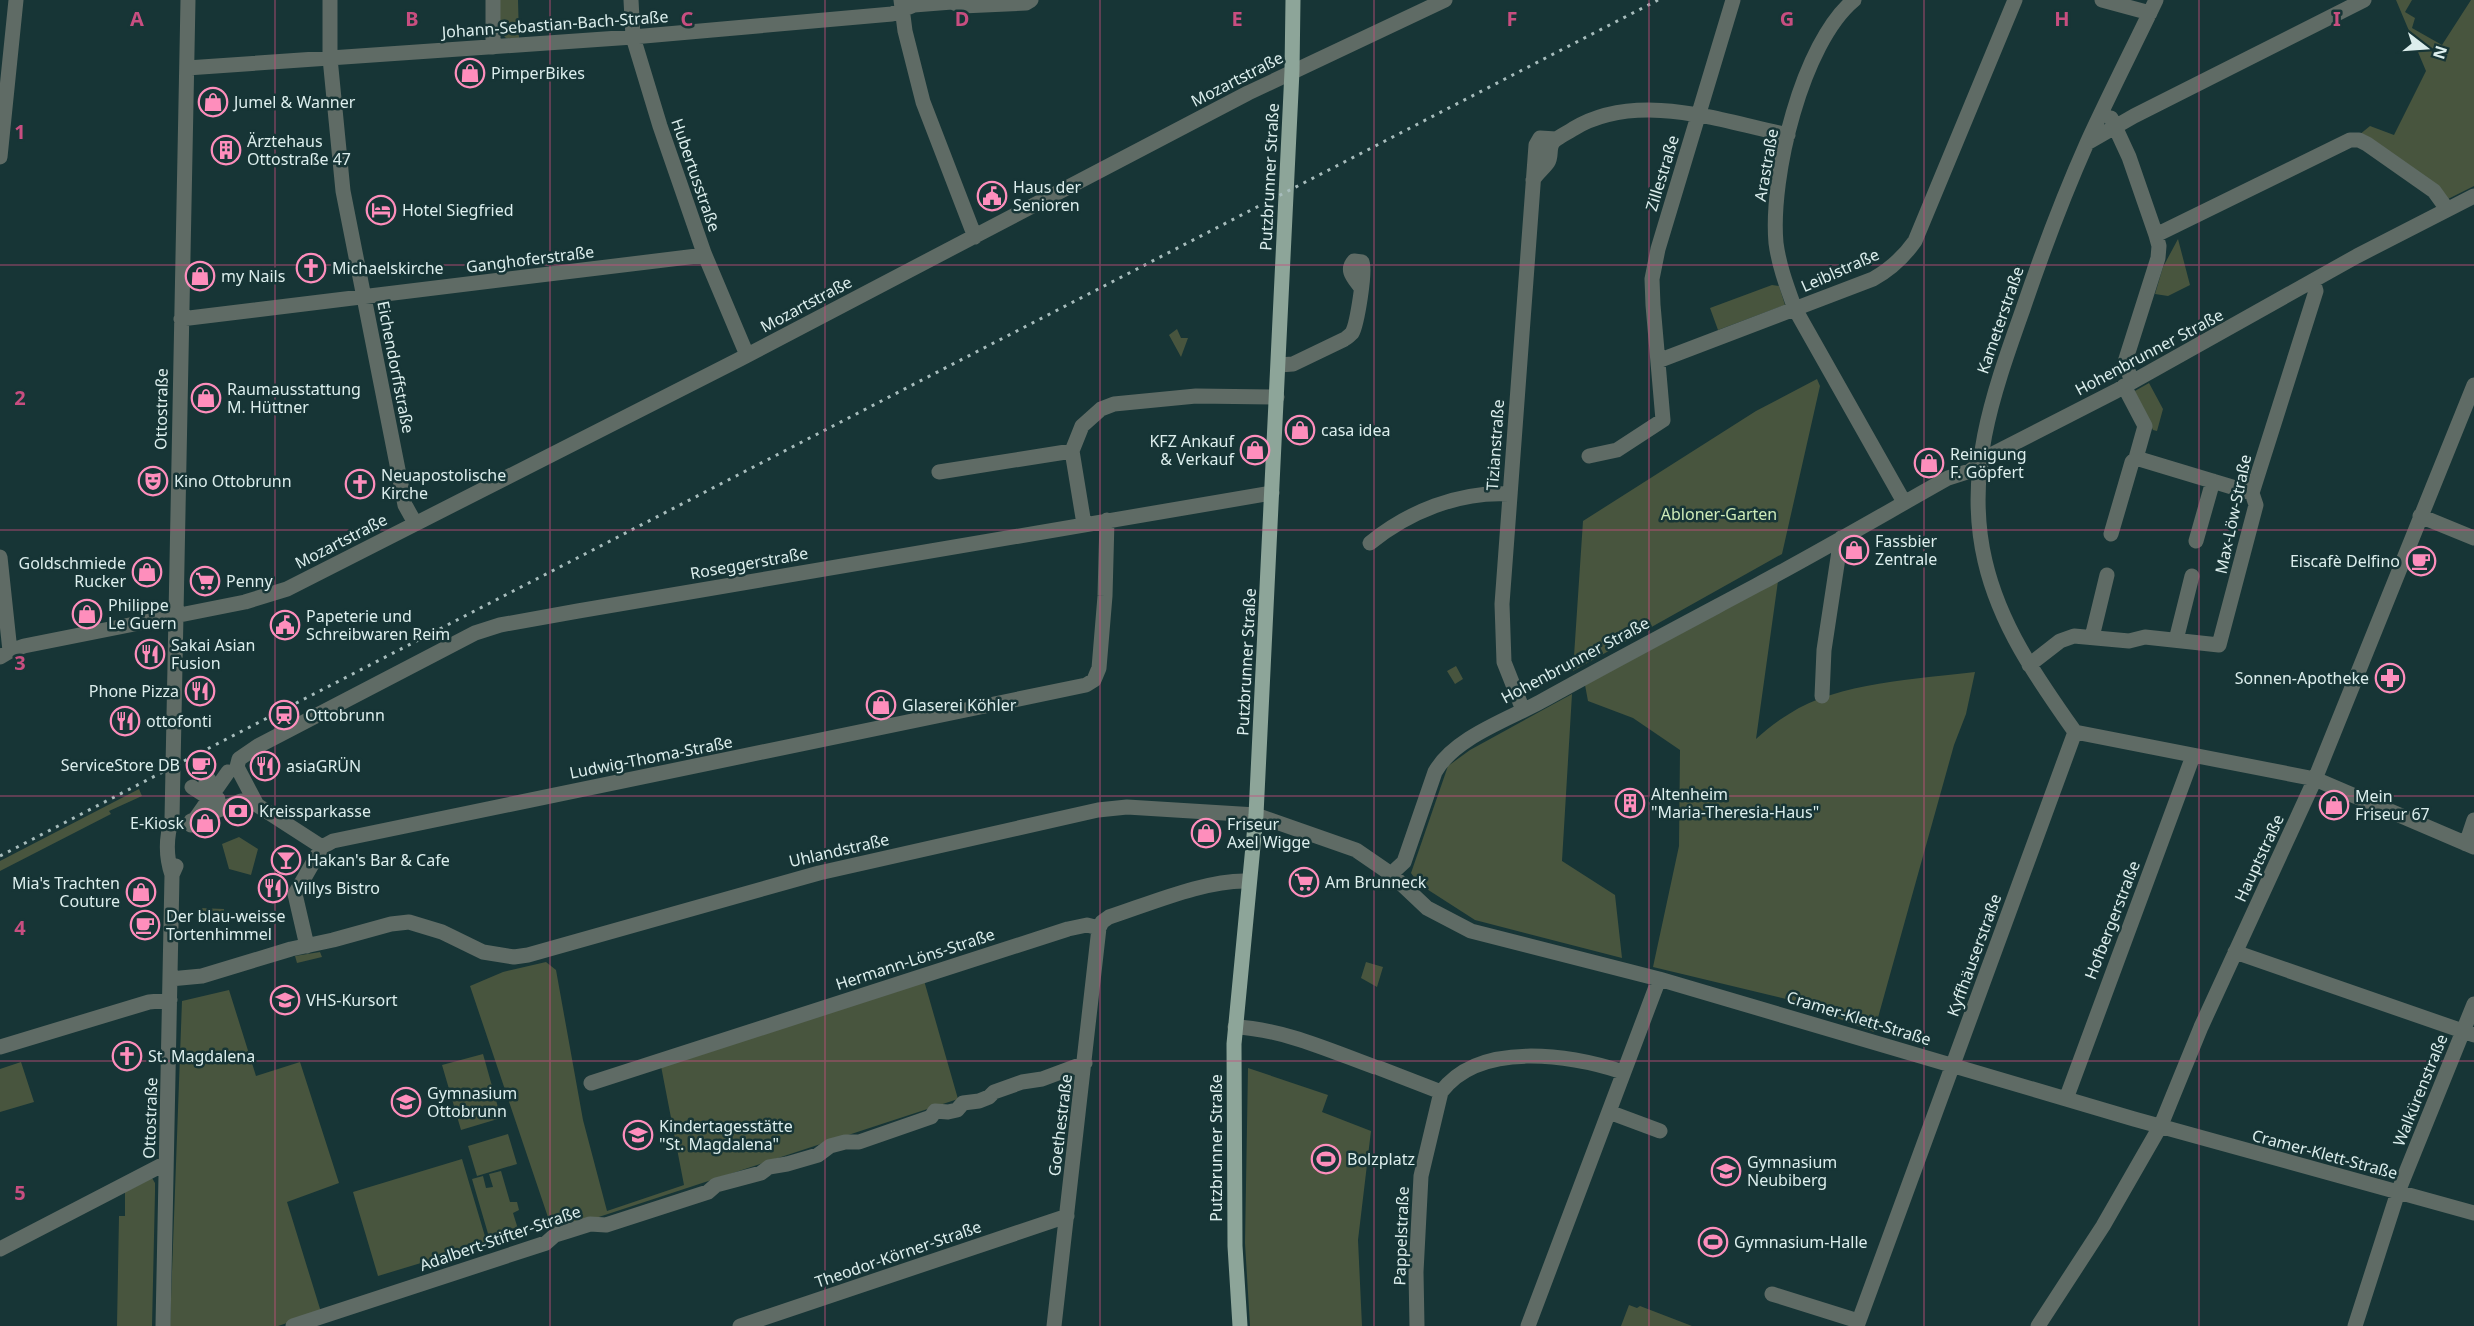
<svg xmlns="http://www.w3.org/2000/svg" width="2474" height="1326" font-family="'Noto Sans',sans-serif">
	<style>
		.green { fill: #48553e }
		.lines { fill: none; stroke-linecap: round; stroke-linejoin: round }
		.minor { stroke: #5f6b65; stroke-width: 15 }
		.major { stroke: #8da599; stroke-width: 15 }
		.rail { stroke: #a7bcbc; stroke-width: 3; stroke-dasharray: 3 6; stroke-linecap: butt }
		.grid { fill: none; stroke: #c84e80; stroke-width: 1.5; stroke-opacity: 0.55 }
		.labels { text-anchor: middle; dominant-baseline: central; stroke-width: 5; stroke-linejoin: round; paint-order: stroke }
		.street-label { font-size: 16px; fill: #dceeed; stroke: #173536 }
		.poi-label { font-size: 16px; fill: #dceeed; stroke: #173536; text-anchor: start }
		.park-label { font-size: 16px; fill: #ceebb9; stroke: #173536 }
		.grid-label { font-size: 20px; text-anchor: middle; font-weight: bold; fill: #c84e80; stroke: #173536; stroke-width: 5; stroke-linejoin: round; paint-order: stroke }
	</style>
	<rect width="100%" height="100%" fill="#173536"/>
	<path class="green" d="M499 0H518L519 38H506L499 31Z
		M2396 0H2412L2405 12 2415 18 2412 28 2442 45 2471 0H2474V186L2448 199 2359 135 2370 126 2394 135 2426 71Z
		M2178 239 2190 285 2168 296 2155 294 2163 267Z
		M1772 285 1779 286 1785 305 1718 330 1710 308Z
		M1177 329 1181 338H1188L1181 357 1169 335Z
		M1817 379 1820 386 1782 554 1573 671 1583 521 1756 411Z
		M2149 383 2163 409 2157 431 2153 430 2133 392Z
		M1778 581 1756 739C1766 730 1777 721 1789 714 1838 682 1918 679 1975 672L1966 714 1954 745 1874 1032 1786 999 1653 967 1679 846 1680 750 1633 718 1588 701 1585 685Z
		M1456 666 1463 679 1455 684 1447 671Z
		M1572 694 1562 861 1615 895 1622 958 1475 920 1419 884 1411 873 1448 766 1470 750Z
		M139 789 142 796 109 811 111 814 0 871V861Z
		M239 837 258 849 251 875 229 869 222 844Z
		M200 908 224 909V921H200Z
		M320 952 322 957 297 963 295 956Z
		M546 962 556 970 583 1120 607 1211 684 1185 661 1066 923 977 958 1099 553 1232 470 986 503 972Z
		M1366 962 1383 967 1377 987 1361 978Z
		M229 990 256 1076 300 1062 339 1183 287 1202 321 1312 278 1326H170L182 1001Z
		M483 1054 501 1118 461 1130 442 1065Z
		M21 1062 34 1102 0 1112V1069Z
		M1248 1068 1328 1095 1322 1112 1371 1131 1358 1240 1362 1326H1250L1245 1243Z
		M508 1134 517 1164 477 1176 468 1146Z
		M462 1159 487 1243 378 1276 353 1192Z
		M501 1171 510 1202H517L519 1210 513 1213 518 1229 489 1237 472 1179 483 1176 486 1188 493 1187 489 1174Z
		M152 1178 155 1183V1192L152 1326H117L119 1216H125V1192Z
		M1629 1305 1637 1308 1640 1306 1692 1326H1621Z"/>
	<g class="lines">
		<path class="minor" d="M330 0V58L343 191 405 505 415 523
			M631 0 633 37 660 126 704 253 747 355
			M901 0 905 31 923 102 975 237
			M1854 0C1802 43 1770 177 1776 243 1779 266 1787 287 1795 309L1904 502
			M2102 0 2150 13
			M2156 0C2133 48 2109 95 2087 143 2063 197 2042 253 2023 309 1994 391 1964 472 1985 561 2000 626 2037 678 2075 732L2315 779 2474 847
			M493 47V0
			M187 68 633 37 892 14 914 5 952 2 962 6 1026 3 1031 0
			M2111 118 2129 157 2156 235
			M2087 143 2134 116 2364 0
			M0 157 16 0
			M1533 180C1537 173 1544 168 1548 162 1552 156 1548 147 1554 141 1560 136 1567 133 1573 129 1637 90 1721 121 1788 135
			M181 319 705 255
			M1658 361 1873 279C1891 269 1903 258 1915 241L2015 0
			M1279 365 1293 364 1345 339C1346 339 1351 334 1352 333 1357 325 1366 269 1362 262L1354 261C1345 271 1355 279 1361 288
			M2132 382 2125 362 2158 258 2159 246 2156 235 2350 140H2359L2367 144 2434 191 2447 209
			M1589 456 1617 450 1663 420 1653 305 1652 279 1658 249 1733 0
			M2136 458 2252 493
			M939 472 1072 451
			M2420 516 2474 538
			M1084 524 1072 451 1082 426 1101 409 1114 404 1196 396 1277 397
			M2111 534 2132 462 2136 458 2145 426 2124 386
			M2196 541 2213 481
			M1370 543C1408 512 1459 491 1509 494
			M0 557 10 651
			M2092 637 2107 575
			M2176 640 2192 576
			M0 657 10 651 24 646 245 602 287 589 740 359 1248 93 1445 0
			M2029 665 2060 641 2074 636 2129 641 2145 637 2219 645 2256 505 2252 493 2316 291 2313 281
			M1822 696 1824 650 1841 538
			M1523 710 1504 662 1502 604 1536 145 1540 138 1556 139
			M209 780 206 781 209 787
			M192 787 209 798 218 799
			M191 821 241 801
			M191 825 228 772
			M2466 844 2474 820
			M322 847 257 805 237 767 239 759 258 746 475 633 500 625 578 611 1272 493
			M1391 874 1404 862 1435 772C1454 738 1507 720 1540 702 1612 662 1684 624 1757 585 1821 551 1884 514 1948 478L1970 471 1991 455 2116 391 2357 256 2474 196
			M172 875C166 857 166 837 172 819L188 0
			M307 946 295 894 322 847 333 841 1086 685 1094 680 1099 668 1105 596 1107 520
			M2235 952 2474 1035
			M170 979 202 976 291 949 333 940 391 924 409 922 442 932 483 952 514 957 528 955 819 873 1098 810 1127 807 1256 815 1356 850 1391 874 1427 908 1471 931 1659 979 2134 1119 2474 1213
			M1235 1027C1283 1029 1331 1051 1375 1067
			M0 1047 149 1002 170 1000
			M1379 1068 1441 1092
			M591 1083 1068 929 1087 925 1099 928
			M2066 1099 2193 756
			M1609 1112 1660 1131
			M0 1249 166 1163
			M1772 1294 1858 1321
			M163 1326 172 875 176 866
			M293 1326 546 1243 555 1235 568 1231 590 1224 606 1225 708 1192 716 1185 761 1173 769 1167 787 1164 818 1155 830 1146 845 1142H859L931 1117 935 1111 948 1112 957 1110 963 1103 979 1101 989 1097 994 1092 1022 1082 1042 1079 1085 1063
			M740 1326 1067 1216
			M1054 1326 1099 928 1102 922 1109 917C1149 904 1207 879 1249 881
			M1417 1326 1416 1272 1421 1176 1441 1092C1480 1040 1570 1055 1623 1072
			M1528 1326 1659 979
			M1857 1326 2075 732
			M2038 1326 2103 1226 2161 1125 2201 1027 2315 779 2474 385
			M2355 1326 2398 1192 2474 1004"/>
		<path class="major" d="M1240 1326 1235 1246 1234 1044 1256 815 1292 71 1293 0"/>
		<path class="rail" d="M0 856 1658 0"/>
	</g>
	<path class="grid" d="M275 0V1326M550 0V1326M825 0V1326M1100 0V1326M1374 0V1326M1649 0V1326M1924 0V1326M2199 0V1326M0 265H2474M0 530H2474M0 796H2474M0 1061H2474"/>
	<defs>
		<g id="shop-ring" transform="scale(1.5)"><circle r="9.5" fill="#173536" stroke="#fe8ebc" stroke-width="1.5"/><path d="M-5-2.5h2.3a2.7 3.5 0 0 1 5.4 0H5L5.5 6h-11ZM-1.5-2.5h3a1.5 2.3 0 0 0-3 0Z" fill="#fe8ebc"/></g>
		<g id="building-ring" transform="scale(1.5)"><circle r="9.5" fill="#173536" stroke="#fe8ebc" stroke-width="1.5"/><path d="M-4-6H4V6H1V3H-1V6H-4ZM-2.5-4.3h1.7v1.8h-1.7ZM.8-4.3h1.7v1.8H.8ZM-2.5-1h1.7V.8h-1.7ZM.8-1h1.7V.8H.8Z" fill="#fe8ebc"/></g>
		<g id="civic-ring" transform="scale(1.5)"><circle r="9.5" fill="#173536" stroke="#fe8ebc" stroke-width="1.5"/><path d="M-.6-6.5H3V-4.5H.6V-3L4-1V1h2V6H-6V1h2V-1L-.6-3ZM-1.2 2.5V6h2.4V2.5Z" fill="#fe8ebc"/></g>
		<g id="hotel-ring" transform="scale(1.5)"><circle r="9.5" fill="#173536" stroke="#fe8ebc" stroke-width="1.5"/><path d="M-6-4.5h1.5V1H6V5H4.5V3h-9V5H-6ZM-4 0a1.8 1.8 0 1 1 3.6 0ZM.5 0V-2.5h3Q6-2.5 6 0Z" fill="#fe8ebc"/></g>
		<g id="church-ring" transform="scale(1.5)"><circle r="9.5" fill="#173536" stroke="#fe8ebc" stroke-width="1.5"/><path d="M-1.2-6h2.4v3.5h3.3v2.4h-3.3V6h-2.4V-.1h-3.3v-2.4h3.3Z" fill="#fe8ebc"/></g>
		<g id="theatre-ring" transform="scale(1.5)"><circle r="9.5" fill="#173536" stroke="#fe8ebc" stroke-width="1.5"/><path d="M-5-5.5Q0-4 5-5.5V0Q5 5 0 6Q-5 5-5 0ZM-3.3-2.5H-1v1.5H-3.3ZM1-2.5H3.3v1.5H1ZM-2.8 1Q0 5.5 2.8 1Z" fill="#fe8ebc"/></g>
		<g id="cafe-ring" transform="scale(1.5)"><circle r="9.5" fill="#173536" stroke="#fe8ebc" stroke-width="1.5"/><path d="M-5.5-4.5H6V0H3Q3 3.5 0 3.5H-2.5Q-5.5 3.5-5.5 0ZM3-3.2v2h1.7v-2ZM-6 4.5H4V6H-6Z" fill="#fe8ebc"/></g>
		<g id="supermarket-ring" transform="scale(1.5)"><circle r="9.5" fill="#173536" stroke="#fe8ebc" stroke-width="1.5"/><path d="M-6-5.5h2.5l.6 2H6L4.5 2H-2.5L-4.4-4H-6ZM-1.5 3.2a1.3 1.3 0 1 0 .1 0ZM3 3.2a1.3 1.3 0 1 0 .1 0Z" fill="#fe8ebc"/></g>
		<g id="restaurant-ring" transform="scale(1.5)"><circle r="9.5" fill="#173536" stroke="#fe8ebc" stroke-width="1.5"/><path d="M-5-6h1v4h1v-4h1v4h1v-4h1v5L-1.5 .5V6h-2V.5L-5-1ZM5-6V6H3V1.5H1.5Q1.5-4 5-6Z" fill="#fe8ebc"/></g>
		<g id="pharmacy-ring" transform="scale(1.5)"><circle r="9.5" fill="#173536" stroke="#fe8ebc" stroke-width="1.5"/><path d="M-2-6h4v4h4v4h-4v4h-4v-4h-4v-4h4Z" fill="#fe8ebc"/></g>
		<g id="station-ring" transform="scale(1.5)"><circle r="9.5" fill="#173536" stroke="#fe8ebc" stroke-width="1.5"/><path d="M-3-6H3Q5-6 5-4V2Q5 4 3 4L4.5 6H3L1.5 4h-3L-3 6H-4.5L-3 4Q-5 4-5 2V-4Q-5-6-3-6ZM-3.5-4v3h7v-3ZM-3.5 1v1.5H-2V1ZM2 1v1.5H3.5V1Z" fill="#fe8ebc"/></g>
		<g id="bank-ring" transform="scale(1.5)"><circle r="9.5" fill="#173536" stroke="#fe8ebc" stroke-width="1.5"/><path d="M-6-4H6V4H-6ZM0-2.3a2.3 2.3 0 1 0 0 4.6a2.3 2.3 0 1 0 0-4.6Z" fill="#fe8ebc"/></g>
		<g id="bar-ring" transform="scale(1.5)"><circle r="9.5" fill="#173536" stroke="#fe8ebc" stroke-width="1.5"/><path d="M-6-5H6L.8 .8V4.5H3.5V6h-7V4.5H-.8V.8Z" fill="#fe8ebc"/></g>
		<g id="school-ring" transform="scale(1.5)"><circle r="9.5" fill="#173536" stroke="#fe8ebc" stroke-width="1.5"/><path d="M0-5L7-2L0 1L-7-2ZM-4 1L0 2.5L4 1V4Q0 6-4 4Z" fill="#fe8ebc"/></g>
		<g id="stadium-ring" transform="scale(1.5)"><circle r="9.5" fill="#173536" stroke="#fe8ebc" stroke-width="1.5"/><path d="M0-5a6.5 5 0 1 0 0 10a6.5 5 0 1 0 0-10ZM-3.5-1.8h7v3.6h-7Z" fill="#fe8ebc"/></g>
	</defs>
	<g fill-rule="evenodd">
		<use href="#shop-ring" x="470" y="73"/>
		<use href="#shop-ring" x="213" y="102"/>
		<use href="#building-ring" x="226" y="150"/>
		<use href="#civic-ring" x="992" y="196"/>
		<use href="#hotel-ring" x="381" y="210"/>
		<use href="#church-ring" x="311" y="268"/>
		<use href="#shop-ring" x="200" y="276"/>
		<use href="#shop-ring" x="206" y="398"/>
		<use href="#shop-ring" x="1300" y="430"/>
		<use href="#shop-ring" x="1255" y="450"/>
		<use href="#shop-ring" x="1929" y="463"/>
		<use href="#theatre-ring" x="153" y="481"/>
		<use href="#church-ring" x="360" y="484"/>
		<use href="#shop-ring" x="1854" y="550"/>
		<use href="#cafe-ring" x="2421" y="561"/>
		<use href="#shop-ring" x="147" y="572"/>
		<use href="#supermarket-ring" x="205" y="581"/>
		<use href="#shop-ring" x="87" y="614"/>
		<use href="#civic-ring" x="285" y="625"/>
		<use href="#restaurant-ring" x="150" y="654"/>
		<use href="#pharmacy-ring" x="2390" y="678"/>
		<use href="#restaurant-ring" x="200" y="691"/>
		<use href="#shop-ring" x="881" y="705"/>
		<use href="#station-ring" x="284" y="715"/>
		<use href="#restaurant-ring" x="125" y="721"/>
		<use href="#cafe-ring" x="201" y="765"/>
		<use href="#restaurant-ring" x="265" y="766"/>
		<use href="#building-ring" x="1630" y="803"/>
		<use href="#shop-ring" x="2334" y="805"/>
		<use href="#bank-ring" x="238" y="811"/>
		<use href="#shop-ring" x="205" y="823"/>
		<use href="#shop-ring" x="1206" y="833"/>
		<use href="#bar-ring" x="286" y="860"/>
		<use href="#supermarket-ring" x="1304" y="882"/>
		<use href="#restaurant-ring" x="273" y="888"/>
		<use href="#shop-ring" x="141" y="892"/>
		<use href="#cafe-ring" x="145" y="925"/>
		<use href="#school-ring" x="285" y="1000"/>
		<use href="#church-ring" x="127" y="1056"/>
		<use href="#school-ring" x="406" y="1102"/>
		<use href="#school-ring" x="638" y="1135"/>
		<use href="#stadium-ring" x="1326" y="1159"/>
		<use href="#school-ring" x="1726" y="1171"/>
		<use href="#stadium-ring" x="1713" y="1242"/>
	</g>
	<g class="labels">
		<g class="street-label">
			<text transform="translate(555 24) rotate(-4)">Johann-Sebastian-Bach-Straße</text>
			<text transform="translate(1237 79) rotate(-27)">Mozartstraße</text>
			<text transform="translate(1766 165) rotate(-80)">Arastraße</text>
			<text transform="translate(1662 173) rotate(-73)">Zillestraße</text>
			<text transform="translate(696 175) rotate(71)">Hubertusstraße</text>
			<text transform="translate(1269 177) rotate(-87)">Putzbrunner Straße</text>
			<text transform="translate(530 259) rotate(-7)">Ganghoferstraße</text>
			<text transform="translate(1840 270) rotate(-24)">Leiblstraße</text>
			<text transform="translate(806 304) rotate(-28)">Mozartstraße</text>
			<text transform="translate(2000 320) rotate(-71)">Kameterstraße</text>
			<text transform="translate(2149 352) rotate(-28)">Hohenbrunner Straße</text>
			<text transform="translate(396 367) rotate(79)">Eichendorffstraße</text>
			<text transform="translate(161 409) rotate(-89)">Ottostraße</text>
			<text transform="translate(1495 445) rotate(-86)">Tizianstraße</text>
			<text transform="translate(2233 514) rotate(-78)">Max-Löw-Straße</text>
			<text transform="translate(341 541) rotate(-27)">Mozartstraße</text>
			<text transform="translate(749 563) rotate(-10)">Roseggerstraße</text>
			<text transform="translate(1575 660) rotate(-28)">Hohenbrunner Straße</text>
			<text transform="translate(1246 662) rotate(-87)">Putzbrunner Straße</text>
			<text transform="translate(651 757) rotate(-11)">Ludwig-Thoma-Straße</text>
			<text transform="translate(839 850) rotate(-13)">Uhlandstraße</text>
			<text transform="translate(2259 858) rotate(-65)">Hauptstraße</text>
			<text transform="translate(2112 920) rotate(-69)">Hofbergerstraße</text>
			<text transform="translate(1974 955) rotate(-70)">Kyffhäuserstraße</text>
			<text transform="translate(915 959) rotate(-18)">Hermann-Löns-Straße</text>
			<text transform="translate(1859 1018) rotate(17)">Cramer-Klett-Straße</text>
			<text transform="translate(2420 1090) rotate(-68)">Walkürenstraße</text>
			<text transform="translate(150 1118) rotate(-88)">Ottostraße</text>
			<text transform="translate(1060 1125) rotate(-83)">Goethestraße</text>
			<text transform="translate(1216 1148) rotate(-90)">Putzbrunner Straße</text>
			<text transform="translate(2325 1154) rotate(15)">Cramer-Klett-Straße</text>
			<text transform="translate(1401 1236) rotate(-88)">Pappelstraße</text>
			<text transform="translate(500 1238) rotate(-19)">Adalbert-Stifter-Straße</text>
			<text transform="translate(898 1254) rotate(-19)">Theodor-Körner-Straße</text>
		</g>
		<g class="poi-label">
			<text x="491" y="73">PimperBikes</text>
			<text x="234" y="102">Jumel &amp; Wanner</text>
			<text x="247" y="141">Ärztehaus<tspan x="247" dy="18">Ottostraße 47</tspan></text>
			<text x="1013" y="187">Haus der<tspan x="1013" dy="18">Senioren</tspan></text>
			<text x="402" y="210">Hotel Siegfried</text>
			<text x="332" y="268">Michaelskirche</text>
			<text x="221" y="276">my Nails</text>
			<text x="227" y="389">Raumausstattung<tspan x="227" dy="18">M. Hüttner</tspan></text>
			<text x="1321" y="430">casa idea</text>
			<text x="1234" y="441" text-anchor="end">KFZ Ankauf<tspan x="1234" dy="18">&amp; Verkauf</tspan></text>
			<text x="1950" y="454">Reinigung<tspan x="1950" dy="18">F. Göpfert</tspan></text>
			<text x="381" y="475">Neuapostolische<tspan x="381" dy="18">Kirche</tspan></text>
			<text x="174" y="481">Kino Ottobrunn</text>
			<text x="1875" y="541">Fassbier<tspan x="1875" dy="18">Zentrale</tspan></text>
			<text x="2400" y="561" text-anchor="end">Eiscafè Delfino</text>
			<text x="126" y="563" text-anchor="end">Goldschmiede<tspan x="126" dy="18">Rucker</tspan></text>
			<text x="226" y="581">Penny</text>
			<text x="108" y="605">Philippe<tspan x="108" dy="18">Le Guern</tspan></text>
			<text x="306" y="616">Papeterie und<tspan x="306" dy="18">Schreibwaren Reim</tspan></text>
			<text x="171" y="645">Sakai Asian<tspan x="171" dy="18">Fusion</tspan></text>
			<text x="2369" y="678" text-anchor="end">Sonnen-Apotheke</text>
			<text x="179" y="691" text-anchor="end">Phone Pizza</text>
			<text x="902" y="705">Glaserei Köhler</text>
			<text x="305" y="715">Ottobrunn</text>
			<text x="146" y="721">ottofonti</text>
			<text x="180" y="765" text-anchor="end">ServiceStore DB</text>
			<text x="286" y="766">asiaGRÜN</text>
			<text x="1651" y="794">Altenheim<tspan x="1651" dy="18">"Maria-Theresia-Haus"</tspan></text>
			<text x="2355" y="796">Mein<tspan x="2355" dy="18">Friseur 67</tspan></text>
			<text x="259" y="811">Kreissparkasse</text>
			<text x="184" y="823" text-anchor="end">E-Kiosk</text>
			<text x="1227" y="824">Friseur<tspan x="1227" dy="18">Axel Wigge</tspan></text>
			<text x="307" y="860">Hakan's Bar &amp; Cafe</text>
			<text x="1325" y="882">Am Brunneck</text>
			<text x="120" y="883" text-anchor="end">Mia's Trachten<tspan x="120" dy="18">Couture</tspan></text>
			<text x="294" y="888">Villys Bistro</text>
			<text x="166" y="916">Der blau-weisse<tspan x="166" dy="18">Tortenhimmel</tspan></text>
			<text x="306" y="1000">VHS-Kursort</text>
			<text x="148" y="1056">St. Magdalena</text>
			<text x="427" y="1093">Gymnasium<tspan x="427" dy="18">Ottobrunn</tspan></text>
			<text x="659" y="1126">Kindertagesstätte<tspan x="659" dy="18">"St. Magdalena"</tspan></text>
			<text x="1347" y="1159">Bolzplatz</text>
			<text x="1747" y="1162">Gymnasium<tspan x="1747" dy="18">Neubiberg</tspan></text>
			<text x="1734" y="1242">Gymnasium-Halle</text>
		</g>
		<g class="park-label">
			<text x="1719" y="514">Abloner-Garten</text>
		</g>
	</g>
	<g class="grid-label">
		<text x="137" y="26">A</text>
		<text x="412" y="26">B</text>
		<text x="687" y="26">C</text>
		<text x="962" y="26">D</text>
		<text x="1237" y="26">E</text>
		<text x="1512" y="26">F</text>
		<text x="1787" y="26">G</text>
		<text x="2062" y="26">H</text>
		<text x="2337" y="26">I</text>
		<text x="20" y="139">1</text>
		<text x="20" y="405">2</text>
		<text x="20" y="670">3</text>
		<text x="20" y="935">4</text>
		<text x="20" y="1200">5</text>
	</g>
	<g transform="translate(2426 48) rotate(107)" stroke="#173536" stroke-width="4.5" paint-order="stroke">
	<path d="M0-4.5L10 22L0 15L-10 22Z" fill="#dceeed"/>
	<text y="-9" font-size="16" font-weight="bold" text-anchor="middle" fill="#dceeed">N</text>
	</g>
</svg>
